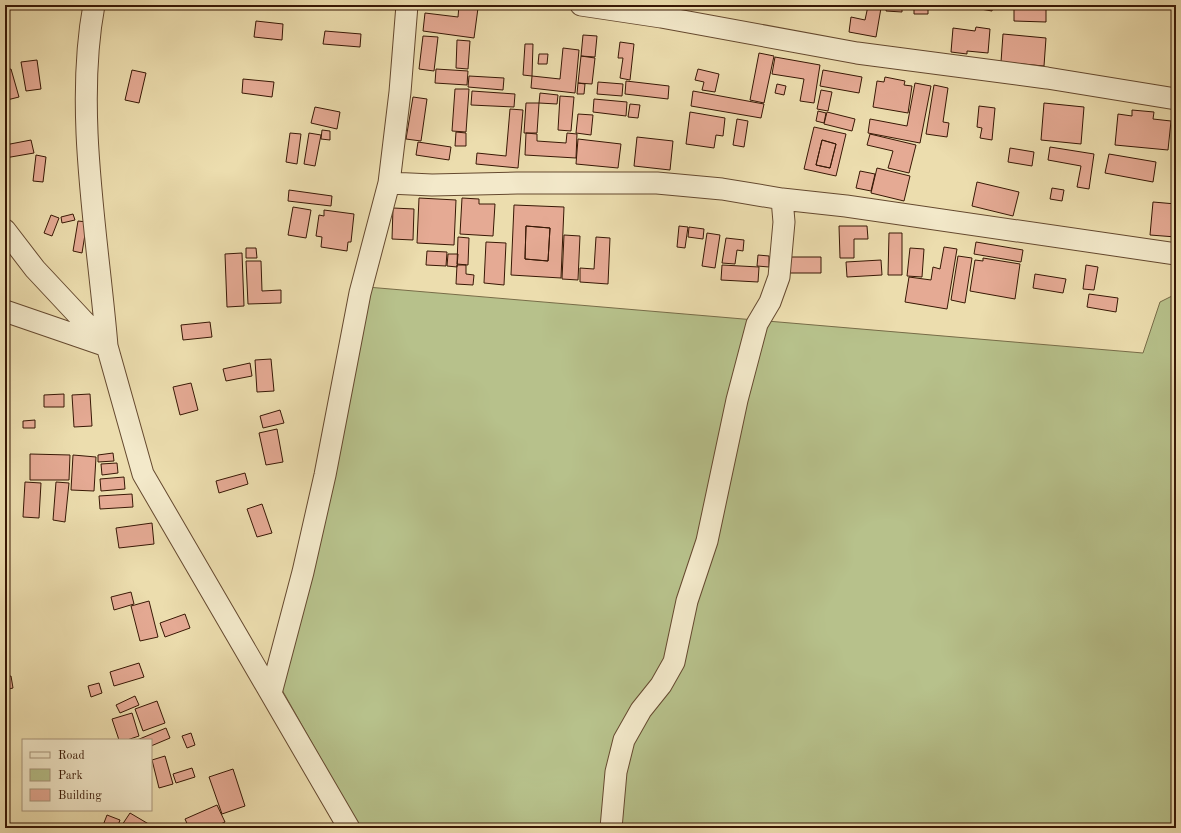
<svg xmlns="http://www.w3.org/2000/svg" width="1181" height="833" font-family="'Old Standard TT',serif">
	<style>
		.green { fill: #b7c18b; stroke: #786c48 }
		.building { fill: #e5aa94; stroke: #381805; fill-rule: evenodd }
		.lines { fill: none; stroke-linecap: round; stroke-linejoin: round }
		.minor-casing { stroke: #65492f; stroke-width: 23 }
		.minor { stroke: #f3e9ca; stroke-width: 21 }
	</style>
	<rect width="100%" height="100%" fill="#ecddae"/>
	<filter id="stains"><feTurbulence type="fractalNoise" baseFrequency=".005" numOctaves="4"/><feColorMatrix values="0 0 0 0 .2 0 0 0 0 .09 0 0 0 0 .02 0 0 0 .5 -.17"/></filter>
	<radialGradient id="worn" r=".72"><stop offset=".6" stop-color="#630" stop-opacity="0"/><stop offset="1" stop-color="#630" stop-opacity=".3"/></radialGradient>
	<path class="green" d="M367 287 1143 353 1160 302 1176 294V828H360L281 688Z"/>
	<path class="building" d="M459 5 478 8 474 38 423 31 425 13 458 17Z
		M754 5H775V9L754 7Z
		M887 5H902V12L886 11Z
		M914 5H928V14H914Z
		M969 5H993L992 11 969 7Z
		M1014 5 1046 6V22L1014 21Z
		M868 6 881 8 876 37 849 32 851 17 865 20Z
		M256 21 283 24 282 40 254 37Z
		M976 27 990 29 988 53 967 51V54L951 52 953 28 975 31Z
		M325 31 361 34 360 47 323 44Z
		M1003 34 1046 38 1044 66 1001 62Z
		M583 35 597 36 595 57 581 56Z
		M423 36 438 37 434 71 419 69Z
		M457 40 470 41 468 69 456 68Z
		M620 42 634 44 630 80 620 78 623 58H618Z
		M525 44H533L532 76 523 75Z
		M563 48 579 50 575 93 531 88 532 76 560 79Z
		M759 53 774 56 764 103 750 100Z
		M539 54H548L547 64H538Z
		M581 56 595 58 592 84 578 83Z
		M775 57 820 65 814 103 800 101 804 79 772 74Z
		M37 60 41 89 26 91 21 62Z
		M11 69 19 97 7 100 5 92V70Z
		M436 69 468 71 467 85 435 83Z
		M698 69 719 74 715 92 702 90 704 82 695 80Z
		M132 70 146 73 139 103 125 100Z
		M823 70 862 77 859 93 820 86Z
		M469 76 504 78 503 90 468 87Z
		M885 77 905 81 904 85 912 86 908 113 873 107 877 81 884 82Z
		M243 79 274 82 272 97 242 93Z
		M626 81 669 86 668 99 625 94Z
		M598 82 623 84 622 96 597 94Z
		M578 83 585 84 584 94H577Z
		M915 83 931 86 920 143 868 133 870 119 907 126Z
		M777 84 786 86 784 95 775 93Z
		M934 85 948 88 943 122 949 123 947 137 926 134Z
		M455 89H469L466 132 452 131Z
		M821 90 832 92 828 111 817 109Z
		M472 91 515 94 514 107 471 105Z
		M693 91 764 104 761 118 691 106Z
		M540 93 558 95 557 104 539 103Z
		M560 96 574 97 571 131 558 130Z
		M413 97 427 99 421 141 406 139Z
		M594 99 627 102 626 116 593 112Z
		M526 103H539L537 133H524Z
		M1044 103 1084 107 1081 144 1041 140Z
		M630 104 640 105 638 118 628 117Z
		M979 106 995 108 992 140 980 138 982 128 977 127Z
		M315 107 340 112 337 129 311 123Z
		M510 109 523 110 518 168 476 164 477 153 506 156Z
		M1132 110 1154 112 1153 119 1171 121 1168 150 1115 145 1118 114 1132 116Z
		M818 111 826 113 824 123 816 121Z
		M690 112 725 118 723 136 716 135 714 148 686 144Z
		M827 112 855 119 852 131 824 124Z
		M578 114 593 115 591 135 576 133Z
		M737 119 748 121 744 147 733 145Z
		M814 127 846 134 836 176 804 169ZM822 140 836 144 830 168 816 165Z
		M322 130 330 131V140L321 139Z
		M456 132 466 133V146H455Z
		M290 133 301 134 297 164 286 162Z
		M309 133 321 135 315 166 304 164Z
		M526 133 537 134V141L566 143 567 133 577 134 576 158 525 155Z
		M870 134 916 145 909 173 888 168 893 151 867 145Z
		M637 137 673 141 670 170 634 166Z
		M578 139 621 144 618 168 576 164Z
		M31 140 34 153 5 158V145Z
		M822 140 836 144 830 168 816 165Z
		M418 142 451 147 449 160 416 155Z
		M1050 147 1094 154 1089 189 1077 187 1081 166 1048 160Z
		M1010 148 1034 152 1032 166 1008 162Z
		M1109 154 1156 162 1153 182 1105 173Z
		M36 155 46 157 43 182 33 181Z
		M877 168 910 176 904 201 871 193Z
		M860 171 875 174 871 191 856 188Z
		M977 182 1019 192 1013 216 972 206Z
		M1052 188 1064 190 1062 201 1050 199Z
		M289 190 332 196 331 206 288 201Z
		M419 198 456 200 454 245 417 243Z
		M462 198 479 199V204H495L493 236 460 234Z
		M1153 202 1176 204V237L1150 235Z
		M514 205 564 207 561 278 511 275ZM526 226 550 228 548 261 525 259Z
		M293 207 311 210 306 238 288 235Z
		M393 208 414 209 413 240 392 239Z
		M324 210 354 214 351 242H348L347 251 321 247 322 237 316 236 319 215 324 216Z
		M73 214 75 220 62 223 61 217Z
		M51 215 59 218 52 236 44 233Z
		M78 221 87 222 82 253 73 251Z
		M526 226 550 228 548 261 525 259Z
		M679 226 688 227 685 248 677 247Z
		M839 226H867L868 239H854V258H840Z
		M689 227 704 229 703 239 688 237Z
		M707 233 720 235 715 268 702 266Z
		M889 233H902V275H888Z
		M564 235 580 236 578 280 562 279Z
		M458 237 469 238 468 265 457 264Z
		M596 237 610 238 608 284 580 282V268L594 269Z
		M726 238 744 240 743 251 737 250 735 264 722 263Z
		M486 242 506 243 504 285 484 283Z
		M976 242 1023 250 1021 262 974 254Z
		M944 247 957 249 947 309 905 302 909 277 931 280 933 267 940 269Z
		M246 248H256L257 258H246Z
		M910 248 924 249 922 277 907 276Z
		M427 251 447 252 446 266 426 265Z
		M242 253 244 306 227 307 225 254Z
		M448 254H458L457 267 447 266Z
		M758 255 769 256V267L757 266Z
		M958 256 972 258 965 303 951 300Z
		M789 257H821V273H790Z
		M983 258 1020 264 1015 299 970 291 975 260 983 261Z
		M881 260 882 275 847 277 846 262Z
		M246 261H261L262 291 281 290V303L248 304Z
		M457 265H466V274L474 275 473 285 456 284Z
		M722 265 759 267 758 282 721 280Z
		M1086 265 1098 267 1094 290 1083 289Z
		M1035 274 1066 279 1063 293 1033 288Z
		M1089 294 1118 298 1116 312 1087 307Z
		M210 322 212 337 183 340 181 325Z
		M271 359 274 391 257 392 255 360Z
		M250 363 252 376 226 381 223 369Z
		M191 383 198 410 180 415 173 387Z
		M64 394V407H44V395Z
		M90 394 92 426 74 427 72 395Z
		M280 410 284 423 263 428 260 416Z
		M35 420V428H23V421Z
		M277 429 283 462 266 465 259 433Z
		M113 453 114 461 98 462V455Z
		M30 454 70 455 69 480H30Z
		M73 455 96 457 94 491 71 490Z
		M117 463 118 473 102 475 101 464Z
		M245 473 248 484 219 493 216 481Z
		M124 477 125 489 101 491 100 479Z
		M25 482 41 483 39 518 23 517Z
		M56 482 69 483 65 522 53 520Z
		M132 494 133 507 100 509 99 496Z
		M262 504 272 533 257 537 247 509Z
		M152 523 154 544 119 548 116 528Z
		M131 592 134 604 114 610 111 597Z
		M149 601 158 637 140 641 131 606Z
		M185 614 190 628 165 637 160 623Z
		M139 663 144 677 114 686 110 672Z
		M11 676 13 688 5 690V677Z
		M99 683 102 693 91 697 88 686Z
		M135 696 139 705 120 713 116 705Z
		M157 701 165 723 143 731 135 709Z
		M132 713 139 736 127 740H119L112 719Z
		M166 728 170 738 151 746V740H137Z
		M191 733 195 745 187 748 182 736Z
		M165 756 173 784 159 788 152 760Z
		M192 768 195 777 176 783 173 774Z
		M233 769 245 806 222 814 209 777Z
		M217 805 225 822 212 828H189L185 819Z
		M130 813 152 826 151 828H127L122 825Z
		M107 815 120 820 117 828H102Z"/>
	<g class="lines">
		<g class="minor-casing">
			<path id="minor" d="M581 5 661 17 857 53 1047 78 1176 99
				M389 183 400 92 407 5
				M5 230 35 269 107 346 143 474 349 828
				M5 311 107 346C98 238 74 112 94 5
				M271 693 303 572 325 475 360 293 389 183 432 185 517 183H657L722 189 782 199 846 206 1176 254
				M611 828 616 772 624 740 641 710 661 685 674 662 687 601 707 541 737 400 757 324 770 302 779 277 784 222 782 199"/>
		</g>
		<use href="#minor" class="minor"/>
	</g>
	<rect width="1181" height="833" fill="none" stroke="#ecddae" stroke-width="20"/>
	<rect x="6" y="6" width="1169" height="821" fill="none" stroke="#381805" stroke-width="2"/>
	<rect x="10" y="10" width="1161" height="813" fill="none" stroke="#381805"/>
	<rect x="22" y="739" width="130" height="72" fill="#f3e9ca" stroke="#a8957b"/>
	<rect x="30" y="752" width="20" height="6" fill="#f3e9ca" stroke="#a8957b"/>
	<text x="58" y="759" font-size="12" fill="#381805">Road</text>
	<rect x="30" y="769" width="20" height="12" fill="#b7c18b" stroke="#a8957b"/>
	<text x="58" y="779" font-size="12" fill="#381805">Park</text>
	<rect x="30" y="789" width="20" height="12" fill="#e5aa94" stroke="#a8957b"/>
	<text x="58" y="799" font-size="12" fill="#381805">Building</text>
	<rect width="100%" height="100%" filter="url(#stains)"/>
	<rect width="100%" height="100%" fill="url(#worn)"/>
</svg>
